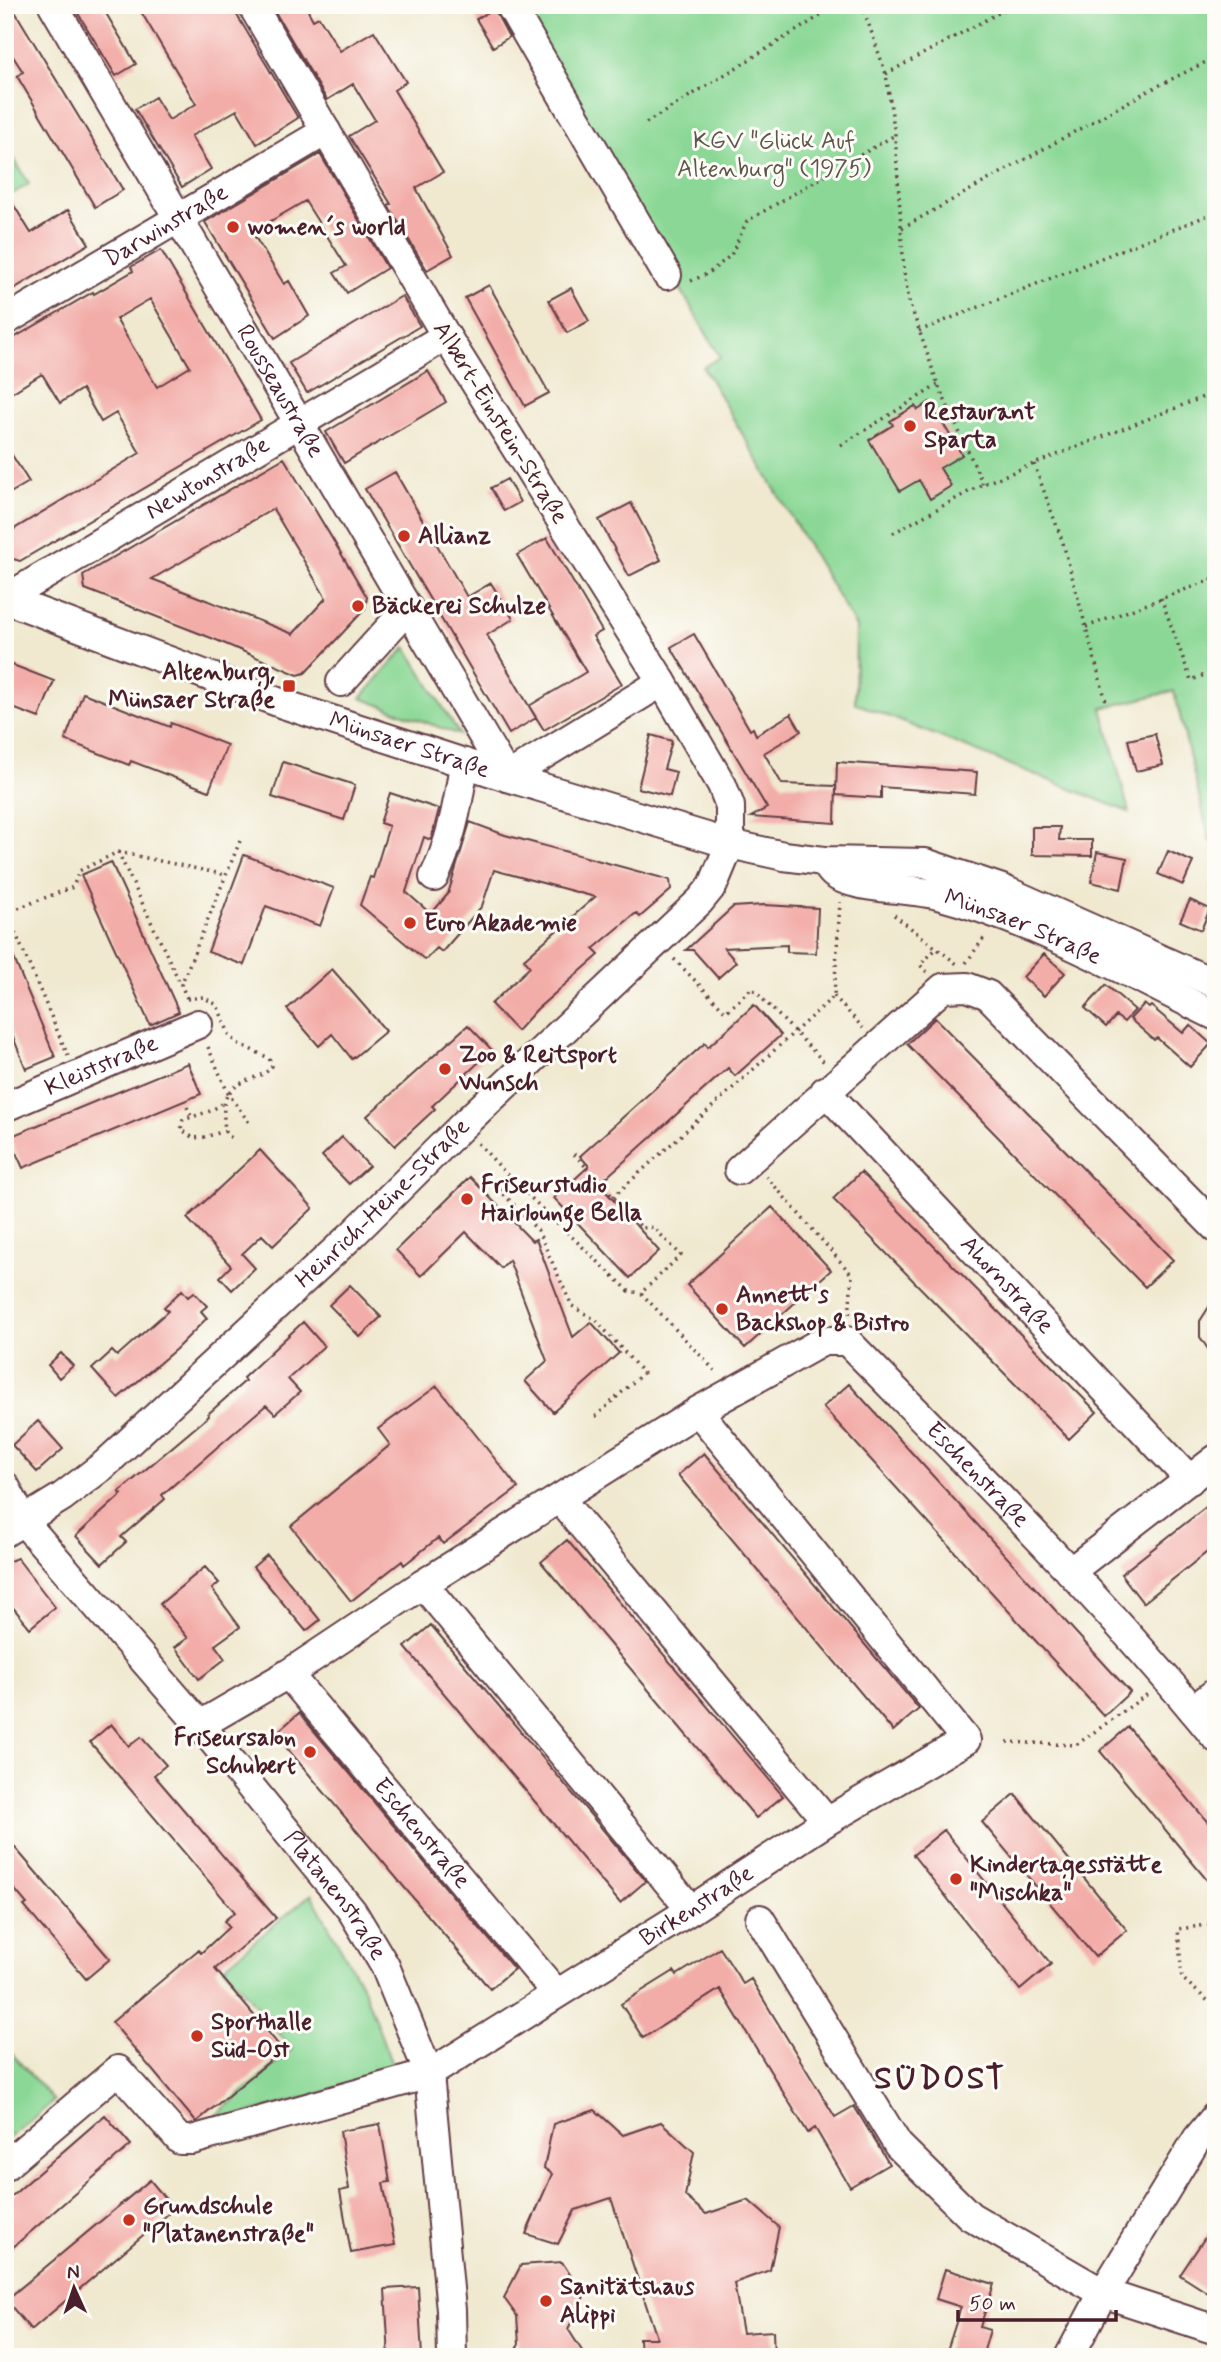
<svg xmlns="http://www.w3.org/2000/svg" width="1221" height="2362" font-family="Mynerve,sans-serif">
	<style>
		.green { fill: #8bd896; stroke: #6a7c60; stroke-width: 2 }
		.building { fill: #f3ada9; fill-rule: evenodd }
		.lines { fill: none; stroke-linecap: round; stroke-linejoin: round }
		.minor-casing { stroke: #633d44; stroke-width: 32 }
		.path { stroke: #633d44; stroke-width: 3.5; stroke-dasharray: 2 5; stroke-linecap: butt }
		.minor { stroke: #fff; stroke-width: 28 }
		.poi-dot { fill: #c8321e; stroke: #fdfcf7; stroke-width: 2.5 }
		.labels { text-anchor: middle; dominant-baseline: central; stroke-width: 6; stroke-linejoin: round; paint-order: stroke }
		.park-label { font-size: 24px; fill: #5e564b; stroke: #fdfcf7 }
		.street-label { font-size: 24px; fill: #4a1f2b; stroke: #fdfcf7 }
		.poi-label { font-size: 24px; font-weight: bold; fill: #4a1f2b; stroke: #fdfcf7; text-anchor: start }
		.district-label { font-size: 32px; font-weight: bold; letter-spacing: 2px; fill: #4a1f2b; stroke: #fdfcf7 }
	</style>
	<rect width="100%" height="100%" fill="#fdfcf7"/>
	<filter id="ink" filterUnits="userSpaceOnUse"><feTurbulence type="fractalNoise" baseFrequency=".0143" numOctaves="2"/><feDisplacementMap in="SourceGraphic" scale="14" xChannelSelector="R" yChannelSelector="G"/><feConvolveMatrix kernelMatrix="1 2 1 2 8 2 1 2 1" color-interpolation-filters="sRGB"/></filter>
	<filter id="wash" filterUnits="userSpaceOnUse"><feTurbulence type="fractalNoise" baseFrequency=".00686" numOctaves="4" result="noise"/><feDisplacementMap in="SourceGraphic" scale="28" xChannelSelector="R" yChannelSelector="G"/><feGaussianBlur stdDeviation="1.57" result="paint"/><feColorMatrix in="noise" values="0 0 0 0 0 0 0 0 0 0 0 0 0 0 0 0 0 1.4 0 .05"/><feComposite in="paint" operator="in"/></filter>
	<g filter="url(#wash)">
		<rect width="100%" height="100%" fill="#f0e9d0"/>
		<path class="green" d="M515 5H1216V844L1210 841 1174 691 1102 708 1129 812 855 703 856 627 703 367 720 357Z
			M5 144 29 184 5 198Z
			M406 647 460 735 361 698Z
			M311 1894 364 1990 395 2073 204 2126 292 2049 224 1967Z
			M5 2046 54 2101 5 2141Z"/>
		<g id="blocks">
			<path class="building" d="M5 5H11L123 190 95 207 17 76 23 72 5 44Z
				M73 5H101L136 64 116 76Z
				M137 5H231L298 118 257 144 237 110 191 136 211 169 182 187 135 109 155 97 169 120 196 104Z
				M271 5H305L313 20 319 17 340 51 374 31 406 82 394 90 443 172 416 188 453 255 427 270 388 205 391 204 349 136 375 120 353 84 327 100Z
				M494 9 509 37 493 47 476 19Z
				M320 154 387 268 347 293 334 273 346 266 305 201 252 232 284 284 289 281 309 316 275 338 205 222Z
				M5 191 31 233 68 210 89 244 5 294Z
				M161 250 261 420 20 561 6 557 11 531 140 453 116 413 101 422 82 389 60 403 42 374 5 397V343L93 292 94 294 133 271 131 267ZM150 299 190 367 157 387 116 319Z
				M489 285 549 393 525 406 465 298Z
				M571 288 589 321 567 333 549 300Z
				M402 296 420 326 307 393 289 363Z
				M428 371 446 402 344 463 326 432Z
				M930 402 962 455 940 468 951 486 930 499 919 480 900 491 869 440 893 425 890 421 915 406 918 410Z
				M5 444 29 482 5 496Z
				M284 458 367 597 365 609 305 673 298 675 214 639 85 589 83 575ZM273 509 326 598 293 634 152 579Z
				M395 472 467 597 491 583 513 619 487 635 536 718 509 734 365 489Z
				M507 479 520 502 504 511 491 488Z
				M631 503 661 560 629 576 599 520Z
				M547 538 602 631 593 636 622 684 544 730 529 706 586 672 517 555Z
				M694 634 750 730 753 728 756 735 791 714 801 731 764 753 782 784 836 786 835 823 751 817 767 808 671 647Z
				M5 662 54 681 39 718 5 705Z
				M83 693 170 727 171 723 227 745 209 791 131 761 129 765 65 740Z
				M1155 734 1163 765 1136 771 1128 740Z
				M651 735 672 741 664 769 676 772 670 796 638 788Z
				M283 762 355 785 344 820 272 797Z
				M837 762 977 772 975 794 881 787V798L836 795Z
				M390 793 439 809 431 840 424 837 406 892 431 914 448 894 470 822 505 835 670 880 671 890 640 917 636 913 593 949 599 955 537 1009 517 1031 491 1004 530 967 524 959 595 897 494 870 482 906 442 952 437 948 425 960 360 905 370 877 373 878 389 826 380 823Z
				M1032 827H1060L1059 840H1092V856L1032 855Z
				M1168 851 1193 862 1183 885 1158 874Z
				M1097 852 1127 858 1121 889 1091 882Z
				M244 855 334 888 320 926 266 906 244 965 208 952Z
				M111 862 179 1012 150 1025 81 875Z
				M1190 900 1210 909 1201 930 1180 921Z
				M764 905 818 908 816 953 787 952V945L724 948 736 962 718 978 693 950H686L733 907Z
				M5 937 55 1057 26 1069 5 1017Z
				M1044 954 1065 973 1044 996 1023 977Z
				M332 969 386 1031 352 1059 332 1034 319 1046 287 1009Z
				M1106 985 1135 1010 1124 1022 1116 1016 1106 1027 1085 1008Z
				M1144 1004 1149 1008 1151 1006 1183 1033 1190 1025 1211 1044 1190 1067 1157 1038 1154 1040 1130 1019Z
				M754 1005 781 1035 735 1076 728 1068 599 1184 659 1251 630 1278 554 1198 589 1166 580 1156 705 1043 708 1047Z
				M935 1018 1173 1260 1145 1287 907 1044Z
				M468 1025 492 1050 432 1106 435 1109 395 1146 367 1116Z
				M188 1063 201 1094 23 1168 9 1137Z
				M342 1137 369 1166 349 1184 322 1156Z
				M260 1150 313 1208 273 1246 262 1235 242 1254 255 1268 232 1290 220 1277 231 1266 187 1218Z
				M861 1172 1097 1412 1069 1439 833 1199Z
				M470 1177 532 1241 536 1239 573 1337 591 1322 619 1353 553 1412 525 1381 547 1361 509 1260 501 1268 466 1232 421 1276 396 1250Z
				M772 1207 831 1270 745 1348 687 1285Z
				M350 1285 381 1317 360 1337 329 1305Z
				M182 1290 188 1297 194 1292 207 1306 201 1311 207 1318 176 1349 118 1398 92 1369 112 1351 117 1356 168 1311 164 1307Z
				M1216 1296V1361L1200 1337V1321Z
				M303 1322 324 1346 288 1379 300 1392 275 1414 266 1405 162 1495 165 1499 121 1537 126 1542 102 1564 76 1536 122 1494 119 1492 209 1416 208 1414 245 1381 243 1378Z
				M61 1353 73 1366 59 1378 48 1365Z
				M849 1384 1130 1692 1104 1716 823 1407Z
				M437 1386 518 1488 443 1544 438 1538 404 1565 402 1561 351 1601 291 1526 390 1445 378 1429Z
				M38 1421 63 1449 37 1472 12 1445Z
				M704 1453 919 1709 893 1731 678 1475Z
				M1216 1499V1545L1143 1603 1121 1574Z
				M567 1540 783 1796 756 1818 541 1562Z
				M267 1555 320 1620 306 1631 253 1567Z
				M17 1558 55 1607 30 1628 5 1598V1563Z
				M205 1567 219 1583 212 1589 240 1627 215 1645 225 1659 199 1679 175 1647 188 1638 160 1604Z
				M431 1625 646 1881 620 1903 405 1647Z
				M299 1713 514 1969 490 1989 275 1734Z
				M111 1724 129 1746 141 1737 166 1765 154 1775 276 1918 215 1969 283 2050 196 2122 112 2022 198 1950 201 1953 229 1927 224 1921 235 1912 90 1742Z
				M1128 1727 1216 1832V1891L1100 1751Z
				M1015 1794 1127 1930 1095 1957 982 1822Z
				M944 1830 1051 1964 1020 1990 913 1855Z
				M5 1836 110 1959 86 1979 24 1906 27 1904 5 1878Z
				M720 1948 743 1984 751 1979 835 2117 854 2106 889 2164 850 2187 815 2128 808 2133 720 1989 643 2038 621 2004 674 1971 677 1975Z
				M595 2110 623 2135 661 2122 694 2152 685 2196 706 2214 748 2200 779 2227 770 2270 734 2283 743 2333 773 2331 774 2357H640L639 2338H657L611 2198 575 2210 558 2244 526 2234 552 2174 544 2168 553 2124Z
				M105 2115 131 2145 5 2254V2202Z
				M380 2124 390 2182 383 2183 395 2245 351 2253 340 2191 349 2189 340 2131Z
				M150 2180 174 2209 31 2330 6 2300Z
				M1216 2221V2281L1208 2293 1180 2275Z
				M562 2262 584 2296 568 2329 586 2357H512L519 2344 517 2316 504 2298 521 2265Z
				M945 2269 994 2284 980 2327 990 2330 982 2357H945L961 2307 936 2299Z
				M418 2287 422 2357H389L385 2289Z"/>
		</g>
	</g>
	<g filter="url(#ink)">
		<use href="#blocks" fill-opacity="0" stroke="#633d44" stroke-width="2"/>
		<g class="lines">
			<g class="minor-casing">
				<g id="minor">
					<path id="s1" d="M53 5 507 777 662 682"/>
					<path d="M510 5 667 275"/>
					<path id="s2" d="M5 321 326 131"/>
					<path id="s3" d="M5 599 283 704 507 777 730 844 784 856 824 861 925 863 1002 889 1216 984"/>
					<path id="s4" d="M5 599 446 336"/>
					<path d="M341 682 408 608"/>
					<path id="s5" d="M824 861C827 865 830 871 834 874 853 889 912 888 938 895 1035 921 1126 972 1216 1016"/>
					<path d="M434 877C451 843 459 801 464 763"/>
					<path id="s6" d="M825 1091 1190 1480"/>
					<path id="s7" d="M5 1107 198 1024"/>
					<path d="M739 1170 943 988 967 987 988 995 1216 1228"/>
					<path id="s8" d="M5 1486 24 1522 200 1725 352 1911 385 1966 429 2074 451 2310 452 2357"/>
					<path d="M560 1499 827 1821"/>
					<path id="s9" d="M5 1532 62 1497 104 1465 352 1235 462 1126 700 901 713 885 730 844V806L722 785 662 682 446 336 252 5"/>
					<path d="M1071 1571 1216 1459"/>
					<path d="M423 1584 691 1910"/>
					<path id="s10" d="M288 1674 556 1993"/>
					<path d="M1193 1710 1216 1692"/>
					<path id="s11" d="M200 1725 288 1674 423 1584 698 1411 823 1341H847C973 1470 1102 1598 1216 1738"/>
					<path d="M760 1919 898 2145 970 2216 1103 2293 1216 2330"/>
					<path id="s12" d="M5 2166 118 2070 180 2140H192L429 2074 691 1910 827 1821 966 1740 698 1411"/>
					<path d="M1069 2357 1103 2293 1197 2139 1216 2116"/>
				</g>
			</g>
			<path class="path" d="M862 5 886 74 895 135 904 272 909 301 938 385 983 484
				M578 9 583 5
				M886 74 1013 5
				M646 123 838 5
				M902 228 1144 93 1216 57
				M691 281 709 273 731 255 747 221 895 135
				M919 331 1216 212
				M841 445 938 385
				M1034 464 1063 543 1107 705
				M893 533 983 484 1216 392
				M1161 598 1191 680 1216 671
				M1086 627 1216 578
				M118 852 226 875
				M5 913 73 887 79 871 118 852 181 985
				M7 913 68 1056
				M894 915 957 964
				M674 959 726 1012 752 988 824 1062
				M966 963 986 935
				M927 972 920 965 936 949
				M834 996 863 1028
				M187 998 181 985 240 841
				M187 999 203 997 217 1005 230 1036 239 1044 269 1058 272 1066C267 1073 261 1075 253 1078 222 1090 222 1100 225 1131L205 1137 193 1138 181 1129 183 1120 210 1111 222 1104
				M208 1047 228 1093 250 1124
				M187 1107 191 1116
				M225 1131 233 1140
				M478 1143 511 1179 629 1291 641 1293 718 1374
				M574 1154 587 1168
				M766 1176 852 1275 849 1318
				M511 1179 500 1190 538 1231 572 1306 596 1320 643 1373 594 1418
				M600 1183 642 1228 653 1227 681 1255 641 1293
				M613 1197 834 996 840 902
				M1007 1742 1076 1745 1149 1693
				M1216 1924 1178 1929 1182 1978 1216 2008"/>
			<use href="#minor" class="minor"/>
		</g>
	</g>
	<g class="poi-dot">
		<circle cx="233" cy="227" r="7"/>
		<circle cx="910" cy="426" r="7"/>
		<circle cx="404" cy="536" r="7"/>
		<circle cx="358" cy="606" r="7"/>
		<rect x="282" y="679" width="14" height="14" rx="3.5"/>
		<circle cx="410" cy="923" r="7"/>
		<circle cx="445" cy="1069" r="7"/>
		<circle cx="467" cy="1199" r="7"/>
		<circle cx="722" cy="1309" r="7"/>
		<circle cx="310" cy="1752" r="7"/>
		<circle cx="956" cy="1879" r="7"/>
		<circle cx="197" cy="2036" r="7"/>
		<circle cx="129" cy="2220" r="7"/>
		<circle cx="546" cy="2301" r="7"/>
	</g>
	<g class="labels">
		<g class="park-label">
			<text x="774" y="141">KGV "Glück Auf<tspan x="774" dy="28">Altenburg" (1975)</tspan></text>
		</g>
		<g class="street-label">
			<text stroke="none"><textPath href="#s2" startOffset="187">Darwinstraße</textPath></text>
			<text stroke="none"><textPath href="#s1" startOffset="448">Rousseaustraße</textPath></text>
			<text transform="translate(500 423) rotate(58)">Albert-Einstein-Straße</text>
			<text stroke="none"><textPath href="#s4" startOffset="236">Newtonstraße</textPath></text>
			<text stroke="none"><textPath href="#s3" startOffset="430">Münsaer Straße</textPath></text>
			<text stroke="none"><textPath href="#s5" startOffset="214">Münsaer Straße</textPath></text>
			<text stroke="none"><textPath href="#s7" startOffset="105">Kleiststraße</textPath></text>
			<text stroke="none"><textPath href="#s9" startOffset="502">Heinrich-Heine-Straße</textPath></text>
			<text stroke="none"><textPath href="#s6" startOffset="266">Ahornstraße</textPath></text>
			<text stroke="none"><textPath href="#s11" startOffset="943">Eschenstraße</textPath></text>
			<text stroke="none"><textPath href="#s10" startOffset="208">Eschenstraße</textPath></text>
			<text stroke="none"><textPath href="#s8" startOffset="527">Platanenstraße</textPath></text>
			<text stroke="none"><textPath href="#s12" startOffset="816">Birkenstraße</textPath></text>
		</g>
		<g class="poi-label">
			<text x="247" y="227">women´s world</text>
			<text x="924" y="412">Restaurant<tspan x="924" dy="28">Sparta</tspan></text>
			<text x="418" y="536">Allianz</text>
			<text x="372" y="606">Bäckerei Schulze</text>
			<text x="275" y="672" text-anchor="end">Altenburg,<tspan x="275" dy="28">Münsaer Straße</tspan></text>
			<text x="424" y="923">Euro Akademie</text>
			<text x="459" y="1055">Zoo &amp; Reitsport<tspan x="459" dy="28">Wunsch</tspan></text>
			<text x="481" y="1185">Friseurstudio<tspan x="481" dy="28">Hairlounge Bella</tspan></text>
			<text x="736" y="1295">Annett's<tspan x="736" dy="28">Backshop &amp; Bistro</tspan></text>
			<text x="296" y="1738" text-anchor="end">Friseursalon<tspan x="296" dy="28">Schubert</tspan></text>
			<text x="970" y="1865">Kindertagesstätte<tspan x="970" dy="28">"Mischka"</tspan></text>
			<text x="211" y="2022">Sporthalle<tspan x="211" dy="28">Süd-Ost</tspan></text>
			<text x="143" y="2206">Grundschule<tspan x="143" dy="28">"Platanenstraße"</tspan></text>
			<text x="560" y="2287">Sanitätshaus<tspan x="560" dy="28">Alippi</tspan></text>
		</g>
		<g class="district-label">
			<text x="940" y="2079">SÜDOST</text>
		</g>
	</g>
	<rect width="1221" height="2362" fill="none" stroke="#fdfcf7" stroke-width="28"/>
	<g transform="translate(74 2288) rotate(357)" stroke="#fdfcf7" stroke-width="5" paint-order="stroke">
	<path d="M0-5L12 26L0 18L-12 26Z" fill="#4a1f2b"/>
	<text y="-10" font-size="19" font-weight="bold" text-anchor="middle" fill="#4a1f2b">N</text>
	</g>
	<path d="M958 2310v10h158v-10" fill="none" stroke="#4a1f2b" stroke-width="3.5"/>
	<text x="969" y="2310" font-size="21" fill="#4a1f2b" stroke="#fdfcf7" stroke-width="5" paint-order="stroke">50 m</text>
</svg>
